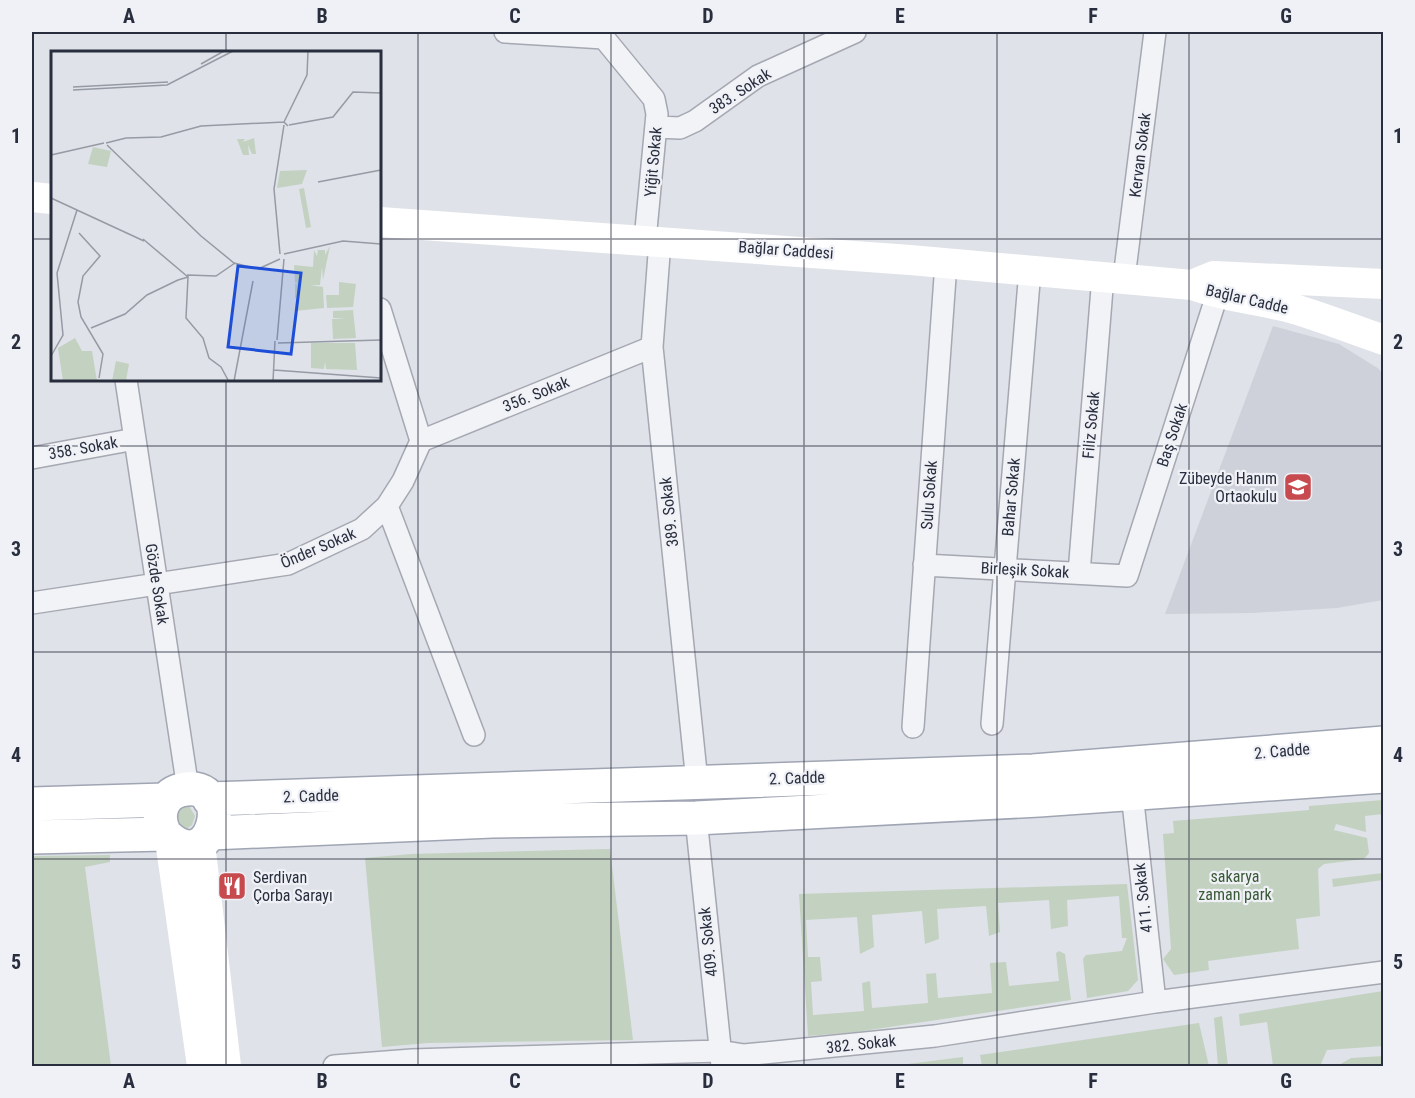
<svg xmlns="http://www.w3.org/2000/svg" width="1415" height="1098" font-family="'Roboto Condensed',sans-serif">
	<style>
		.built { fill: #ced1da }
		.green { fill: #c3d1c1 }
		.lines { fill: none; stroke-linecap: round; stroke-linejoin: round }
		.street-casing { stroke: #a5a8b2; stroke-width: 24 }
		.primary-casing { stroke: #9fa5b3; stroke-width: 36 }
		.street { stroke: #f2f3f6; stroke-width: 21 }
		.secondary { stroke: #fff; stroke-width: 30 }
		.primary { stroke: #fff; stroke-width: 33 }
		.grid { fill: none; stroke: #292e3e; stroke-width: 1.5; stroke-opacity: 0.55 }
		.labels { text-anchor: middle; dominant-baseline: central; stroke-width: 4.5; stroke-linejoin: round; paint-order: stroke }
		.street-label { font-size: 16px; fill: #292e3e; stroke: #eff1f6 }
		.poi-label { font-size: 16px; fill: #292e3e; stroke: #eff1f6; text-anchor: end }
		.park-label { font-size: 16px; fill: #3a5937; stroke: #eff1f6 }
		.inset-road { fill: none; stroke: #969aa4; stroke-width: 1.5 }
		.view { fill: #1d4ed8; fill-opacity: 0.15; stroke: #1d4ed8; stroke-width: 3 }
		.inset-edge { fill: none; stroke: #292e3e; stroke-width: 3 }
		.neatline { fill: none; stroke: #292e3e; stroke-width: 2 }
		.grid-label { font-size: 20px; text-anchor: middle; font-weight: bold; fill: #292e3e }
	</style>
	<rect width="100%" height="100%" fill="#dfe2e8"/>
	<path class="built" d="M1273 326 1339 344 1379 369 1383 375V600L1337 608 1253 613 1165 614Z"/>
	<path class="green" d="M1383 800V814L1365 816 1366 832 1336 824 1334 830 1367 838 1369 853 1364 859 1324 864 1318 869 1320 916 1296 919 1299 949 1208 961 1209 970 1174 975 1163 959 1171 949 1163 834 1174 833 1173 821 1309 810V806Z
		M188 804 195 816 192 825 184 831 165 815Z
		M610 849 633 1040 428 1043 382 1047 365 858 411 854Z
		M110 855V862L85 867 111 1066H32V856Z
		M1383 873V880L1333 887 1332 879Z
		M1127 884 1138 980 1128 991 1087 998 1083 959 1086 955 1122 951 1127 938H1122L1119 896 1067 900 1068 926 1051 929 1049 900 998 903 1000 932 989 936 986 906 937 909 939 939 925 944 922 911 872 915 874 947 860 954 857 917 806 920 808 957H820L822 981 811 982 813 1015 864 1011 862 983 870 981 872 1008 928 1003 926 974 936 973 938 998 992 993 990 963 1006 962 1009 986 1059 981 1056 953 1059 951 1065 954 1071 1000 856 1032 808 1036 799 894Z
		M1383 991V1046L1327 1050 1320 1066H1273L1267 1022 1240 1026 1239 1014Z
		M1222 1016 1228 1066H1218L1214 1018Z
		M1199 1023 1209 1066H982L980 1055Z
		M1383 1056V1066H1337L1351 1058Z
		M963 1057V1066H892Z"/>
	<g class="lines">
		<g class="street-casing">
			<path id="street" d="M505 32 604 38
				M599 32 654 99 657 114 645 240
				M656 127 680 128 695 121 758 76 855 32
				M660 241 652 347 697 782
				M1124 278 1155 32
				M126 380 188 789
				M421 441 652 347
				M32 458 135 439
				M387 506 474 735
				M924 565 1127 576 1217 295
				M1079 573 1103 276
				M32 603 288 564 362 529 387 506 403 481 421 441 380 309
				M992 724 1030 270
				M913 727 946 263
				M1132 793 1155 1002
				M696 818 722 1066
				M334 1066 412 1060 719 1051 744 1055 935 1036 1155 1002 1384 972"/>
		</g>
		<g class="primary-casing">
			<path id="primary" d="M209 799 1033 771 1384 743
				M32 804 165 800
				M211 833 492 821 696 818 1039 800 1384 776
				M32 837 165 834C213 883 239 776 181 790 160 795 156 818 165 834"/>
		</g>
		<use href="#street" class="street"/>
		<path class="secondary" d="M32 197 52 199
			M380 222 910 260 1192 285C1225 297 1253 299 1287 307 1320 316 1351 329 1384 340
			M1192 285 1214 276 1384 284
			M170 840 202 1066
			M200 843 226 1066"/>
		<use href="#primary" class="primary"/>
	</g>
	<path class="grid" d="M226 32V52M418 32V1066M611 32V1066M804 32V1066M997 32V1066M1189 32V1066M32 239H52M380 239H1384M226 380V1066M32 446H1384M32 652H1384M32 859H1384"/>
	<defs>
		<g id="school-square" transform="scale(1.5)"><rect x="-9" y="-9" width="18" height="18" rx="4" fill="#c74a4f" stroke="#eff1f6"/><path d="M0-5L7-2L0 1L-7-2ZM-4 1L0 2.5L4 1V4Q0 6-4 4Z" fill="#fff"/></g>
		<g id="restaurant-square" transform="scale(1.5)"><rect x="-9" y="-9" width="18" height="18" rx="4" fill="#c74a4f" stroke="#eff1f6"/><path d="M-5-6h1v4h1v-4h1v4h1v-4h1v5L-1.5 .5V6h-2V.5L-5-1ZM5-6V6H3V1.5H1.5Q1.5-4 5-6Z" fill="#fff"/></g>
	</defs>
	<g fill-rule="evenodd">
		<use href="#school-square" x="1298" y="487"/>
		<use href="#restaurant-square" x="232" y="886"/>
	</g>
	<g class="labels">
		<g class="street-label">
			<text transform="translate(740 91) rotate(-33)">383. Sokak</text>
			<text transform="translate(1140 155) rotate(-83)">Kervan Sokak</text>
			<text transform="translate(653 162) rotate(-85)">Yiğit Sokak</text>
			<text transform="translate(786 250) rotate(4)">Bağlar Caddesi</text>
			<text transform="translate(1247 299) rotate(13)">Bağlar Cadde</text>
			<text transform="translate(536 394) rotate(-22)">356. Sokak</text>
			<text transform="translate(1091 425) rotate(-85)">Filiz Sokak</text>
			<text transform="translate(1172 435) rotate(-72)">Baş Sokak</text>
			<text transform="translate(83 448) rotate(-10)">358. Sokak</text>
			<text transform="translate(929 495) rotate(-86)">Sulu Sokak</text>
			<text transform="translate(1011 497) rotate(-85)">Bahar Sokak</text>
			<text transform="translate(669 512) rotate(-96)">389. Sokak</text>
			<text transform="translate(318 548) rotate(-23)">Önder Sokak</text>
			<text transform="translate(1025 570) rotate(3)">Birleşik Sokak</text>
			<text transform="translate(157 584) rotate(81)">Gözde Sokak</text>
			<text transform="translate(1282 751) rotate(-5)">2. Cadde</text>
			<text transform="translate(797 778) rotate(-2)">2. Cadde</text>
			<text transform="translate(311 796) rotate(-2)">2. Cadde</text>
			<text transform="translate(1143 898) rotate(-96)">411. Sokak</text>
			<text transform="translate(708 942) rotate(-96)">409. Sokak</text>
			<text transform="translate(861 1044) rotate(-6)">382. Sokak</text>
		</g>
		<g class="poi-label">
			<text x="1277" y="478">Zübeyde Hanım<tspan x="1277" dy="18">Ortaokulu</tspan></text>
			<text x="253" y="877" text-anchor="start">Serdivan<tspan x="253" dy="18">Çorba Sarayı</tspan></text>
		</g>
		<g class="park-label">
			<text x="1235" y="876">sakarya<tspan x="1235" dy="18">zaman park</tspan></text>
		</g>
	</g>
	<g transform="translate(51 51)">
		<rect width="330" height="330" fill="#dfe2e8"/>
		<path d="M203 87 205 103H201L197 94 198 104H192L186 88H194L192 91ZM42 96 60 100 56 116 37 113ZM256 119 251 133 226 137 229 120ZM253 137 260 176 255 177 248 138ZM279 195 272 229 271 216 269 234H259L272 236 273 257 244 260 245 248 249 249 244 247V233L248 231 244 232 243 214 262 216 263 199 266 205 267 199H274V204ZM288 231 305 233 302 256 276 257 275 244H288ZM302 259 305 287 282 288 281 268H295L282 267V260ZM65 310 78 313 75 330H61Z" fill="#c3d1c1"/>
		<path d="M260 292H304L306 319 275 318 274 311 273 318 260 317Z" fill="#c3d1c1"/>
		<path d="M24 287 31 300H41L46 330H12L7 297Z" fill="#c3d1c1"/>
		<path class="inset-road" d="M150 13 173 0M22 36 117 31M22 39 116 34 182 0M238 74 282 66 302 41 330 42M237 75 233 71 256 24 257 0M55 92 75 87 110 86 150 75 233 71M56 94 150 185 183 212 203 217M0 104 53 92M267 131 330 119M0 147 93 190M28 182 49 205 32 225 27 251 30 266 52 303 48 327M92 188 137 226M229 203 223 138 233 74M233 203 292 190 330 193M207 218 229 208M136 224 165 225 184 212M127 229 137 226 135 267 152 287 158 307 170 316 177 329M40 277 74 263 96 244 127 229M226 289 233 208M227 292 330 289M0 305 12 284 6 222 26 159M223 319 330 327M183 330 202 230M222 330 224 290"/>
		<path class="view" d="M187 215 250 222 240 303 177 296Z"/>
		<rect width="330" height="330" class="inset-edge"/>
	</g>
	<rect width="1415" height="1098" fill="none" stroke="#eff1f6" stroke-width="66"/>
	<rect x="33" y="33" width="1349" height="1032" class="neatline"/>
	<g class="grid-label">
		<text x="129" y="23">A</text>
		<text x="322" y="23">B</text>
		<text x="515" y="23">C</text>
		<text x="708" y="23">D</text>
		<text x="900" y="23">E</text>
		<text x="1093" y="23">F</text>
		<text x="1286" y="23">G</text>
		<text x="16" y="143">1</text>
		<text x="1398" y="143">1</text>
		<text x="16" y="349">2</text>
		<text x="1398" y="349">2</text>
		<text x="16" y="556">3</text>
		<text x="1398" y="556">3</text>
		<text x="16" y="762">4</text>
		<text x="1398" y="762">4</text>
		<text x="16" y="969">5</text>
		<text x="1398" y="969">5</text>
		<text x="129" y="1088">A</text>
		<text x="322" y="1088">B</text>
		<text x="515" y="1088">C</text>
		<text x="708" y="1088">D</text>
		<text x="900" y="1088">E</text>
		<text x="1093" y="1088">F</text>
		<text x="1286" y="1088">G</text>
	</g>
</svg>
